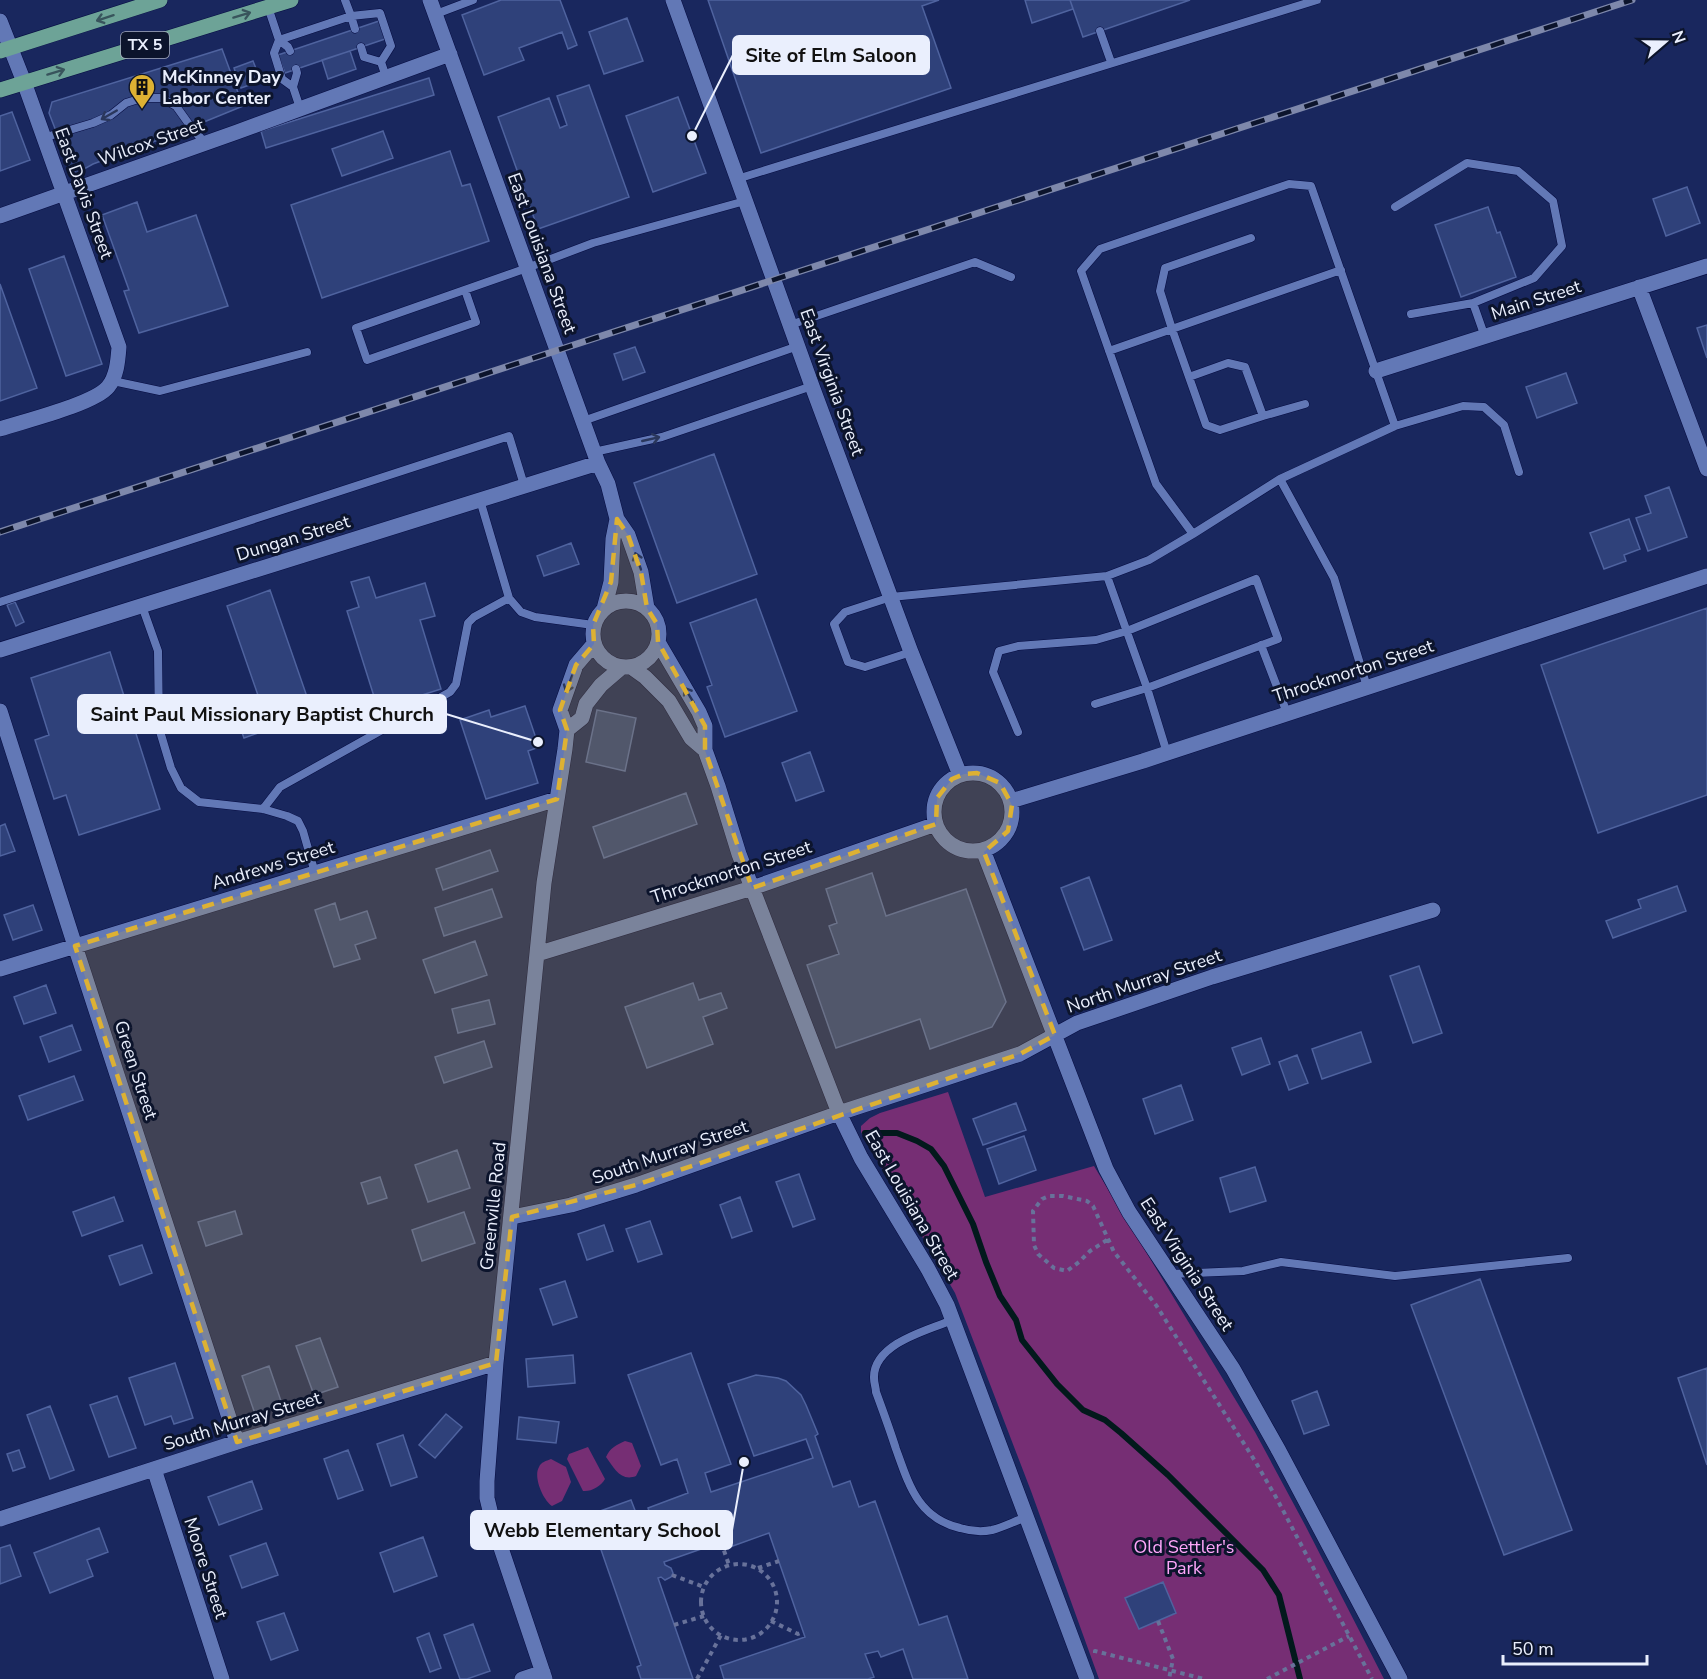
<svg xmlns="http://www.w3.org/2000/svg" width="1707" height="1679" font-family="'Nunito Sans',sans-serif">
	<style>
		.green { fill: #762e74 }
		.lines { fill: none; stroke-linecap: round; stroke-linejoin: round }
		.stream { stroke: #02191c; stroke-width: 6 }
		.building { fill: #2f417a; stroke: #4f639f; stroke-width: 1.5 }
		.lane-casing { stroke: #060c41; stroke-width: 9 }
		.street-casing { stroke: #060c41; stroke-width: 16 }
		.primary-casing { stroke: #060c41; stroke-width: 16 }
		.path { stroke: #68729a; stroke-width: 4; stroke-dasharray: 4.5 4.5; stroke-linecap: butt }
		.lane { stroke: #6278b6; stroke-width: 8 }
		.street { stroke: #6278b6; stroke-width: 15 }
		.primary { stroke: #6da397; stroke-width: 15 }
		.rail-casing { stroke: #7e88ab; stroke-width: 7 }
		.rail { stroke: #0c142c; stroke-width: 4.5; stroke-dasharray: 14; stroke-linecap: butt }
		.oneway { stroke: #38545c }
		.oneway2 { stroke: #2a375c }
		.marked { fill: #ddb133; fill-opacity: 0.2; stroke: #ddb133; stroke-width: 4.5; stroke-dasharray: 12 8; stroke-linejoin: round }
		.labels { text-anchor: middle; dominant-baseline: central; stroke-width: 6; stroke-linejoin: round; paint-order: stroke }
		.shield { fill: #0c142c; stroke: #a7adbe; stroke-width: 1.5 }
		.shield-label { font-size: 16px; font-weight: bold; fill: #eaeffd }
		.poi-label { font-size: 18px; font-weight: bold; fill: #eaeffd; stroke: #0c142c; text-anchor: start }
		.street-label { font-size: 18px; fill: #eaeffd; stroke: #0c142c }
		.park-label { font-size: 18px; fill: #fea6fa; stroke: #0c142c }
		.leader { fill: none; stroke: #eaeffd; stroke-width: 2 }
		.callout-dot { fill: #eaeffd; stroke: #0c142c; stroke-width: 2 }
		.callout { fill: #eaeffd; stroke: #eaeffd; stroke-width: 2 }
		.callout-label { font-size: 20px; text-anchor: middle; font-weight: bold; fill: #111 }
	</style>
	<rect width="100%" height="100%" fill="#19275e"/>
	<path class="green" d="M948 1092 985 1197 1094 1166 1255 1432 1305 1525 1384 1679H1099L1031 1491 955 1293 861 1132V1126L870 1118 880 1113Z
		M625 1441 632 1443 641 1466 636 1476C621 1482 614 1468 606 1457 610 1448 616 1445 625 1441Z
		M588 1447 605 1479C601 1486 591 1492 583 1491L567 1459 569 1454Z
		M551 1459 566 1467 571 1482 562 1501 552 1506C543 1500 533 1477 539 1467 541 1462 546 1461 551 1459Z"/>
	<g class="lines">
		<path class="stream" d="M865 1133H897L917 1141 931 1149 944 1166 973 1224 986 1262 1000 1296 1016 1320 1022 1340 1057 1384 1083 1410 1105 1420 1121 1433 1168 1475 1263 1570 1279 1595 1300 1679"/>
	</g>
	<path class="building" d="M501 0H560L577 45 568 49 562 32 519 48 524 60 484 75 462 15Z
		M708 0H939L922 6 951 88 761 153Z
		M1025 0H1070L1073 9 1032 23Z
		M1070 0H1190L1083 37Z
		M627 18 643 61 604 74 589 32Z
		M379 21 385 39 285 73 278 55Z
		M222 49 243 106 177 133 93 164 77 173 71 170 49 113 52 102Z
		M350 51 356 69 328 79 322 60Z
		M253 61 261 81 241 88 234 68Z
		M429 78 434 95 266 148 261 131Z
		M589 85 629 197 538 229 498 117 549 98 560 128 567 125 557 96Z
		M678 97 706 173 653 192 626 116Z
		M12 112 30 160 0 171V116Z
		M383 131 393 158 342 176 332 149Z
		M450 151 462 186 470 184 489 241 322 298 291 205Z
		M1687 187 1700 223 1666 236 1653 199Z
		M137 202 147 232 196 215 228 306 139 333 124 291 129 290 102 215Z
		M1488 207 1497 233 1500 232 1516 277 1461 297 1435 225Z
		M64 256 102 364 66 376 29 269Z
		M0 284 37 388 0 401Z
		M1707 325V358L1697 328Z
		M635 347 645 372 623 380 614 354Z
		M1566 373 1577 403 1537 418 1526 387Z
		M714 454 757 574 677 603 634 483Z
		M1669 487 1687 537 1648 551 1636 518 1651 513 1645 496Z
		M1629 519 1640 549 1624 555 1626 561 1604 569 1590 533Z
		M571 543 579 564 544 576 537 556Z
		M369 577 376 598 425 583 435 616 420 620 441 689 378 709 347 611 359 607 351 582Z
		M270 590 313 714 244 738 234 710 260 701 227 606Z
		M756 599 797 711 725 737 707 687 712 685 690 623Z
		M15 602 24 622 16 626 7 605Z
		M1707 608V795L1598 833 1541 665Z
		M110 652 160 809 79 835 66 795 54 799 35 740 49 735 31 678Z
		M525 706 539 747 528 751 538 783 486 799 460 720 489 710 491 717Z
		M597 710 636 718 625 771 586 762Z
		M810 752 824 791 796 801 782 763Z
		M686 793 697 824 604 858 593 827Z
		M5 824 15 851 0 856V826Z
		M490 850 498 871 443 890 436 869Z
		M872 873 886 916 966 889 1006 1002 992 1027 930 1049 920 1019 836 1048 807 965 839 954 829 926 837 923 826 889Z
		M1089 877 1112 940 1084 950 1061 888Z
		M1677 886 1686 911 1613 938 1606 921 1641 908 1638 900Z
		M492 889 502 917 444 936 435 908Z
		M335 903 340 920 367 911 376 938 355 945 360 959 334 967 315 910Z
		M33 905 42 930 13 940 4 915Z
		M475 941 487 975 435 993 423 960Z
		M1419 966 1442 1033 1413 1043 1390 976Z
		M693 983 699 1000 721 993 727 1008 703 1017 713 1044 647 1068 625 1007Z
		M46 985 56 1013 24 1024 14 997Z
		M489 1000 495 1024 458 1033 452 1009Z
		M72 1025 81 1050 49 1062 40 1037Z
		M1361 1032 1371 1062 1322 1079 1312 1049Z
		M1261 1038 1270 1064 1242 1075 1232 1048Z
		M484 1041 492 1067 444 1083 435 1057Z
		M1297 1055 1308 1083 1289 1090 1279 1062Z
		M74 1076 83 1100 28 1120 19 1096Z
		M1181 1085 1193 1120 1155 1134 1143 1099Z
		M1016 1103 1026 1130 983 1145 973 1119Z
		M1024 1136 1036 1170 999 1184 987 1149Z
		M457 1150 470 1188 428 1202 415 1165Z
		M1255 1167 1266 1201 1230 1212 1220 1178Z
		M799 1174 815 1219 793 1227 776 1182Z
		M380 1177 387 1198 368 1204 361 1183Z
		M114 1197 123 1221 82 1236 73 1212Z
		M740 1197 752 1231 732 1238 720 1205Z
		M235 1211 242 1234 206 1246 198 1222Z
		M464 1212 475 1243 422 1261 412 1230Z
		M650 1221 662 1254 638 1262 626 1229Z
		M604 1225 613 1251 587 1260 578 1234Z
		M142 1245 152 1273 120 1285 109 1256Z
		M1480 1279 1572 1530 1504 1555 1411 1305Z
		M565 1281 577 1317 553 1325 540 1289Z
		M320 1338 338 1387 314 1395 296 1346Z
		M691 1353 731 1464 705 1473 711 1492 813 1458 806 1439 754 1456 728 1384 756 1375 778 1378 786 1381 801 1395 806 1405 818 1434 815 1436 833 1487 850 1481 859 1507 875 1501 919 1625 947 1616 968 1679H913L903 1649 881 1657 878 1651 865 1654 874 1677 868 1679H724L720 1666 805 1637 769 1533 730 1547 727 1540 664 1562 665 1565 671 1568 673 1573 671 1577 665 1580 661 1577 658 1578 693 1679H641L637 1667 641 1665 589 1515 631 1500 638 1518 650 1514 648 1508 688 1493 677 1459 661 1465 628 1375Z
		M573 1355 575 1383 528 1387 526 1359Z
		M175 1363 193 1418 174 1424 171 1416 145 1425 129 1378Z
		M269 1366 282 1404 255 1414 242 1376Z
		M1707 1368V1465L1678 1378Z
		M1317 1391 1329 1425 1304 1434 1292 1401Z
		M117 1396 136 1448 109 1457 90 1405Z
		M50 1406 74 1470 50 1479 27 1415Z
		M446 1414 462 1427 435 1458 419 1445Z
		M519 1417 559 1422 556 1443 517 1439Z
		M403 1435 417 1477 391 1486 377 1444Z
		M19 1450 25 1467 13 1471 7 1454Z
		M348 1450 363 1490 338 1499 324 1459Z
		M252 1481 262 1509 219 1525 208 1497Z
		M99 1528 108 1552 87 1560 93 1576 50 1593 34 1553Z
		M423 1537 437 1576 394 1592 380 1553Z
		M266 1543 278 1575 242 1588 230 1556Z
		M10 1545 21 1576 0 1584V1548Z
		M1163 1582 1176 1613 1139 1629 1125 1598Z
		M284 1613 298 1650 271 1660 257 1622Z
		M473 1624 490 1671 467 1679H460L444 1635Z
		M429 1633 441 1668 430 1672 417 1638Z"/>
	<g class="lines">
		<g class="lane-casing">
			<path id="lane" d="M268 7 279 40 351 16 345 0
				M436 14 473 0
				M355 29 351 16 380 13 391 46 381 62
				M1100 31 1111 62
				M361 47 364 57 381 62 386 77
				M290 51 288 47 279 40 274 53 282 79 293 87 300 108
				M293 87 297 73 296 69
				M43 138 93 123 111 115 126 103 142 98H162L176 106 191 127 205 143
				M737 179 1317 0
				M1395 207 1467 163 1518 171 1553 201 1562 246 1534 278 1473 303 1485 337
				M465 290 476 322 367 360 356 328 527 268 593 243 745 201
				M1411 314 1473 303
				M790 325 975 262 1011 277
				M1109 351 1341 270
				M1189 377 1228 363 1245 367 1263 416 1220 430 1206 425 1172 329 1160 291 1165 268 1251 238
				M113 381 160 391 307 352
				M1263 416 1305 404
				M583 421 798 346
				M594 452 662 437 812 386
				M1280 479 1334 578 1367 687
				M480 500 509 598
				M1193 534 1156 484 1081 271 1100 249 1289 184 1311 186 1395 426
				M1107 576 1147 688 1167 753
				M0 602 509 436 524 485
				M142 606 158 651 159 728 171 768 181 788 199 802 263 809 287 816 298 821 303 831 315 873
				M1261 645 1287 713
				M911 652 865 667 848 662 834 624 845 612 891 597 1107 576 1149 560 1193 534 1280 479 1395 426 1463 406 1484 407 1504 425 1519 472
				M1018 732 993 672 999 651 1018 646 1096 640 1127 631 1256 579 1278 639 1147 688 1095 704
				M263 809 280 787 450 692 456 684 468 623 474 617 509 598 521 612 535 617 593 625
				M1171 1274 1243 1271 1281 1262 1395 1276 1568 1258
				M953 1320C927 1330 873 1344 874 1378 874 1383 876 1388 876 1392 883 1411 890 1430 896 1449 909 1485 918 1518 960 1528 970 1531 982 1532 992 1530 1004 1527 1015 1521 1027 1517"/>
		</g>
		<g class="street-casing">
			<path id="street" d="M430 0 598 463 608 484 617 519 628 535 641 572 647 608
				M673 0 812 386 911 652 960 775
				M0 21 24 82 119 347C118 360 117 376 108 387 94 404 24 421 0 429
				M0 216 237 132 450 54
				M1639 287 1707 469
				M1376 371 1707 266
				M593 634a33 33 0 1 1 66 0a33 33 0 1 1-66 0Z
				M604 609 611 582 613 539 617 519
				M658 642 699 712 705 726V750L718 786 739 854 839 1113 861 1158 928 1269 947 1305 1087 1679
				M0 650 598 463
				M631 667 645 677 669 701 691 738 705 750
				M0 711 75 946 237 1442
				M567 730 582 718 586 704 601 685 622 667
				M934 812a39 39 0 1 1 78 0a39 39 0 1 1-78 0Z
				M1011 801 1143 761 1707 576
				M983 850 1106 1169 1129 1212 1233 1369 1279 1451 1400 1679
				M537 954 752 888 936 824
				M0 969 557 799
				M512 1217 571 1205 636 1185 839 1113 1020 1054 1077 1023 1212 977 1433 910
				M154 1469 222 1679
				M0 1519 237 1442 496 1363
				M522 1679 543 1672
				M545 1679 494 1527 487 1498V1481L496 1363 544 883 565 749 567 730 560 710 576 665 594 644"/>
		</g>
		<g class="primary-casing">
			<path id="primary" d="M0 51 160 0
				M0 90 291 0"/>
		</g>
		<path class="path" d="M1107 1240 1090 1251 1079 1262 1067 1271 1054 1268 1038 1254 1034 1245 1033 1211 1042 1199 1049 1196H1063L1087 1201 1093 1206 1114 1252 1156 1305 1255 1461 1277 1499 1372 1679
			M721 1542 729 1565
			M701 1602a38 38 0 1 1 76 0a38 38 0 1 1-76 0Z
			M758 1568 779 1561
			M672 1575 704 1587
			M771 1621 798 1634 803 1632
			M1158 1621 1173 1659 1169 1679
			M674 1625 704 1616
			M1095 1653V1651L1204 1679
			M697 1679 721 1635
			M1267 1679 1349 1636"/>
		<use href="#lane" class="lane"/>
		<use href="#street" class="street"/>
		<use href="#primary" class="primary"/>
		<g class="rail-casing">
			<path id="rail" d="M0 532 1632 0"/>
		</g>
		<use href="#rail" class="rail"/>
	</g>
	<defs><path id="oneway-shaft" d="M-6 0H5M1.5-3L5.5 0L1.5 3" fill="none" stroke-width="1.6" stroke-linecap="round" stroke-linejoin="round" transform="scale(1.5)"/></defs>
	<g class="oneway">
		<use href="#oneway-shaft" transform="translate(242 15) rotate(-17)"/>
		<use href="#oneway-shaft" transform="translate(105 18) rotate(162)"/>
		<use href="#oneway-shaft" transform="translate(56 72) rotate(-17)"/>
	</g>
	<g class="oneway2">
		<use href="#oneway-shaft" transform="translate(109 115) rotate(150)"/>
		<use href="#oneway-shaft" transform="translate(651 439) rotate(-13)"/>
		<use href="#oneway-shaft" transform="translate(638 561) rotate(-109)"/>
		<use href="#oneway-shaft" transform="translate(569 684) rotate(110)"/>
		<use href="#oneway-shaft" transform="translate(689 695) rotate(-122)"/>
	</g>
	<path class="marked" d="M617 519 628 535 641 572 647 608 657 624 658 642 705 726V750L752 888 936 824 937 798 952 779 964 774 977 773 1000 783 1012 805 1008 831 984 852 1055 1035 1020 1054 636 1185 512 1217 496 1363 237 1442 75 946 557 799 567 730 560 710 576 665 594 644 593 625 611 582Z"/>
	<defs>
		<g id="building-pin" transform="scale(1.35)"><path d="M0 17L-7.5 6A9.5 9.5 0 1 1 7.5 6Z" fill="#ddb133" stroke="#0c142c"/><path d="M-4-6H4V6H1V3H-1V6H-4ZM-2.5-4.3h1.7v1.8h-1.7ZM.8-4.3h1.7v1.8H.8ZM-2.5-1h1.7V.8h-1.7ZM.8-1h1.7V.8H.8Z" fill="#111"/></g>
	</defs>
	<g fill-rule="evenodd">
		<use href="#building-pin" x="142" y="87"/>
	</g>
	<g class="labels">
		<rect class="shield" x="121" y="32" width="48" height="26" rx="4.5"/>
		<g class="shield-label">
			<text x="145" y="45">TX 5</text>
		</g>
		<g class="poi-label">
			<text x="162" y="77">McKinney Day<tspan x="162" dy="21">Labor Center</tspan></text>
		</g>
		<g class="street-label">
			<text transform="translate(151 142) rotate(-19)">Wilcox Street</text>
			<text transform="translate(84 193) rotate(70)">East Davis Street</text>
			<text transform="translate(542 253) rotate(70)">East Louisiana Street</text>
			<text transform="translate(1536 300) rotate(-18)">Main Street</text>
			<text transform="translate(832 382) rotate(70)">East Virginia Street</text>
			<text transform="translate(293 538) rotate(-17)">Dungan Street</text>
			<text transform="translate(1353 671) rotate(-18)">Throckmorton Street</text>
			<text transform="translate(273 865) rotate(-17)">Andrews Street</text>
			<text transform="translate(731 872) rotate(-18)">Throckmorton Street</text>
			<text transform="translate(1144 981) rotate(-19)">North Murray Street</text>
			<text transform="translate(136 1070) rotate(72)">Green Street</text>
			<text transform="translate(670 1152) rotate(-19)">South Murray Street</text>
			<text transform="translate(912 1205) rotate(60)">East Louisiana Street</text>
			<text transform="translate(493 1206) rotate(-84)">Greenville Road</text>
			<text transform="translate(1187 1264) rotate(57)">East Virginia Street</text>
			<text transform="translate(242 1421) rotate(-17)">South Murray Street</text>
			<text transform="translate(206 1568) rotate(72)">Moore Street</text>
		</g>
		<g class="park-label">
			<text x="1184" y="1547">Old Settler's<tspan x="1184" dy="21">Park</tspan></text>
		</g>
	</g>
	<path class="leader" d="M692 136L733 55M538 742L446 714M744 1462L732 1530"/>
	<g class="callout-dot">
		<circle cx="692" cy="136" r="6"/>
		<circle cx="538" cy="742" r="6"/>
		<circle cx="744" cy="1462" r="6"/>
	</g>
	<g class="callout">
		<rect x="733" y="36" width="196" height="38" rx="6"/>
		<rect x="78" y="695" width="368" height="38" rx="6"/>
		<rect x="471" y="1511" width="261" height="38" rx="6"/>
	</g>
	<g class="callout-label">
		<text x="831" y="62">Site of Elm Saloon</text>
		<text x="262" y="721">Saint Paul Missionary Baptist Church</text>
		<text x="602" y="1537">Webb Elementary School</text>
	</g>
	<g transform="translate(1665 42) rotate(70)" stroke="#0c142c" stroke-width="4.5" paint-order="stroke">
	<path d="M0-4.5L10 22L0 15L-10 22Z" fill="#eaeffd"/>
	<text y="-9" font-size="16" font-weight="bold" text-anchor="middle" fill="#eaeffd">N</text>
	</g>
	<path d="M1503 1655v9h144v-9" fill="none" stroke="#eaeffd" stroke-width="3"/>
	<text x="1512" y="1655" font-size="18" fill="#eaeffd" stroke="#0c142c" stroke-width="4.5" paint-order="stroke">50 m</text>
</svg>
